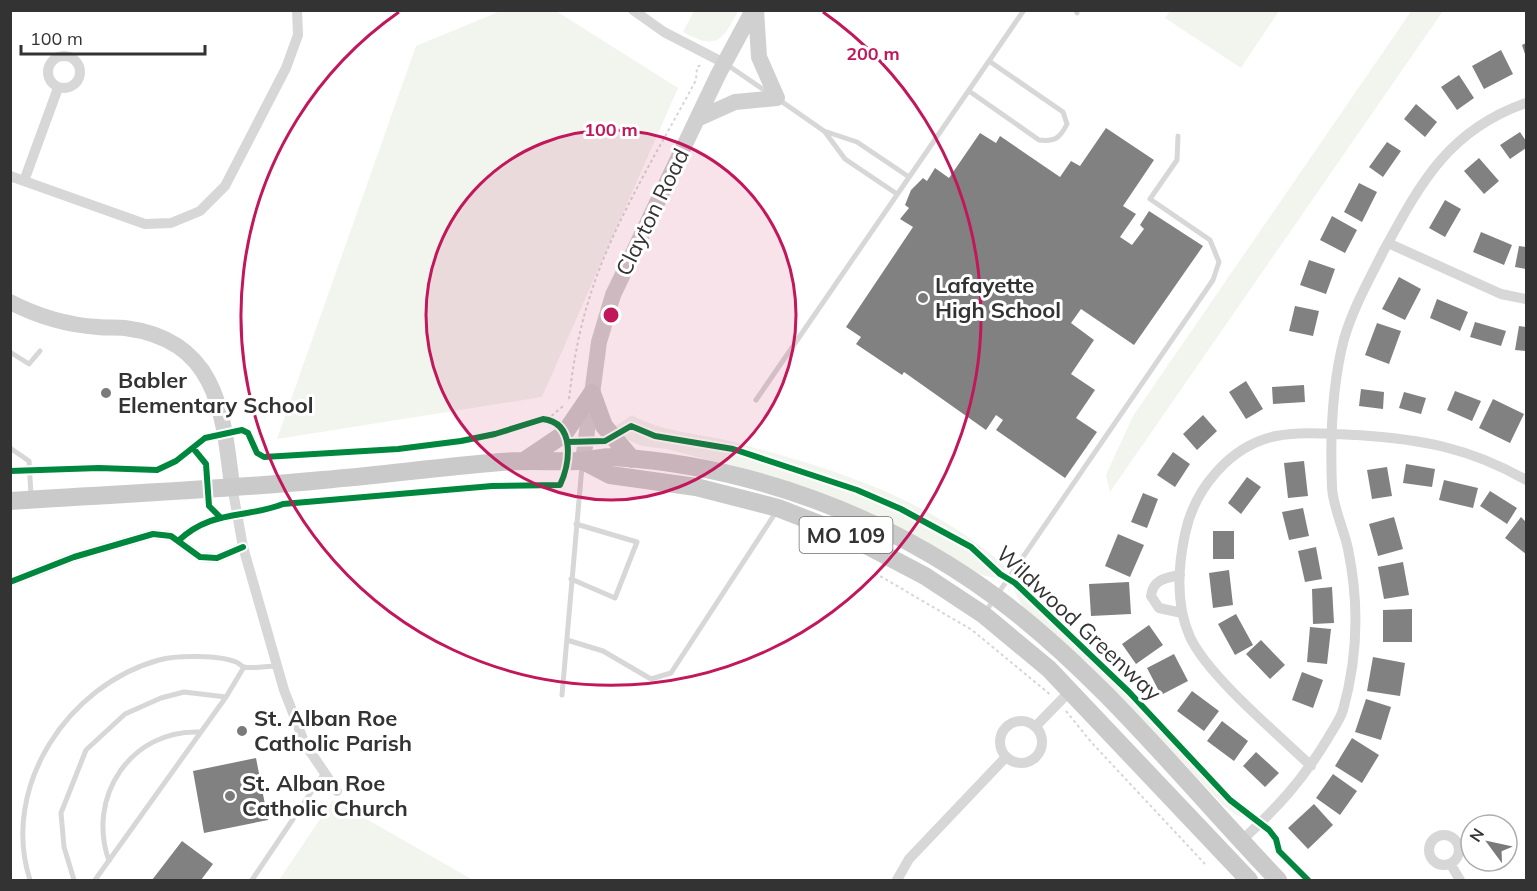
<svg xmlns="http://www.w3.org/2000/svg" width="1537" height="891" font-family="Mulish,sans-serif">
	<style>
		.green { fill: #f1f5ed }
		.building { fill: #818181 }
		.lines { fill: none; stroke-linecap: round; stroke-linejoin: round }
		.path { stroke: #d6d6d6; stroke-width: 2; stroke-dasharray: 3 3; stroke-linecap: butt }
		.lane { stroke: #d7d7d7; stroke-width: 5 }
		.street { stroke: #d7d7d7; stroke-width: 10 }
		.secondary { stroke: #d0d0d0; stroke-width: 16 }
		.primary { stroke: #cacaca; stroke-width: 18 }
		.cycleway-casing { stroke: #fff; stroke-width: 10 }
		.cycleway { stroke: #00873e; stroke-width: 6 }
		.ring { fill: none; stroke: #c2185b; stroke-width: 3 }
		.poi-dot { fill: #7a7a7a; stroke: #fff; stroke-width: 2 }
		.labels { text-anchor: middle; dominant-baseline: central; stroke-width: 6; stroke-linejoin: round; paint-order: stroke }
		.shield { fill: #fff; stroke: #707070; stroke-width: 1.5 }
		.shield-label { font-size: 21px; font-weight: bold; fill: #333 }
		.street-label { font-size: 22px; fill: #333; stroke: #fff }
		.poi-label { font-size: 22px; font-weight: bold; fill: #333; stroke: #fff; text-anchor: start }
		.centre { fill: #c2185b; stroke: #fff; stroke-width: 3 }
		.ring-label { font-size: 18px; text-anchor: middle; font-weight: bold; fill: #c2185b; stroke: #fff; stroke-width: 6; stroke-linejoin: round; paint-order: stroke }
	</style>
	<rect width="100%" height="100%" fill="#fff"/>
	<path class="green" d="M503 10 556 11 678 88 542 397 277 439 416 46Z
		M1412 10 1443 11 1110 492 1106 475 1133 416Z
		M694 11V10L738 11C722 42 716 50 683 32Z
		M1170 11V10L1279 11 1241 68 1165 18Z
		M632 415C663 433 700 433 733 442 834 469 928 497 1007 568L995 578 982 575 757 473 667 449 642 446 628 440 613 428Z
		M1017 578 1038 596 1254 818C1241 820 1233 813 1223 805L1088 663 1025 612 1014 590Z
		M333 800 473 880H279Z"/>
	<path class="building" d="M1526 43V57L1522 45Z
		M1501 50 1513 74 1484 89 1472 66Z
		M1459 75 1474 98 1457 110 1441 87Z
		M1416 104 1437 122 1425 137 1404 119Z
		M1106 128 1154 160 1123 206 1136 214 1120 237 1132 245 1144 229 1140 225 1149 211 1203 246 1134 345 1081 309 1071 323 1094 340 1071 374 1095 390 1076 418 1097 432 1065 478 996 430 1003 420 996 415 986 430 904 372 902 375 856 344 861 337 846 327 913 227 900 219 909 208 905 205 911 190 923 178 927 181 935 168 949 178 980 133 996 143 1000 136 1060 177 1071 161 1080 166Z
		M1520 132 1526 141V148L1510 159 1500 145Z
		M1387 142 1401 151 1383 177 1369 167Z
		M1479 158 1499 181 1484 194 1464 171Z
		M1359 183 1377 192 1362 222 1344 212Z
		M1445 200 1461 209 1445 237 1429 228Z
		M1332 216 1357 230 1345 253 1320 240Z
		M1481 232 1512 245 1504 265 1473 252Z
		M1519 246 1526 247V269L1515 267Z
		M1309 260 1335 269 1326 294 1300 285Z
		M1399 277 1421 289 1405 320 1382 309Z
		M1437 299 1468 312 1460 331 1430 318Z
		M1295 306 1319 311 1313 336 1289 331Z
		M1475 322 1506 331 1501 346 1470 337Z
		M1377 323 1401 331 1389 364 1365 355Z
		M1519 326 1526 327V351L1515 350Z
		M1246 381 1263 409 1246 419 1229 392Z
		M1304 385 1305 402 1273 404 1272 387Z
		M1361 389 1384 392 1383 409 1359 406Z
		M1455 391 1481 401 1472 421 1447 410Z
		M1404 392 1426 398 1421 414 1399 408Z
		M1493 399 1524 414 1510 443 1479 428Z
		M1203 415 1217 431 1197 450 1183 434Z
		M1173 452 1190 464 1175 487 1157 475Z
		M1304 461 1308 496 1288 498 1284 463Z
		M1406 464 1435 469 1432 487 1403 483Z
		M1387 467 1392 496 1372 499 1367 470Z
		M1247 477 1261 487 1241 514 1228 503Z
		M1444 480 1478 488 1473 508 1439 500Z
		M1490 491 1517 508 1507 524 1480 506Z
		M1143 493 1158 499 1147 528 1131 522Z
		M1303 508 1309 536 1289 540 1282 512Z
		M1394 517 1403 549 1378 556 1369 524Z
		M1521 517 1526 522V554L1505 538Z
		M1213 531H1234V559H1213Z
		M1118 534 1144 545 1130 577 1105 566Z
		M1316 547 1322 579 1305 582 1298 551Z
		M1403 562 1409 595 1384 599 1378 567Z
		M1229 570 1233 605 1213 608 1209 573Z
		M1129 582 1131 614 1091 616 1089 584Z
		M1332 587 1334 623 1313 624 1312 589Z
		M1412 609V642H1383V610Z
		M1236 614 1253 645 1235 655 1218 624Z
		M1149 625 1163 645 1136 664 1122 644Z
		M1310 627 1331 629 1327 664 1307 662Z
		M1261 640 1285 665 1270 679 1246 654Z
		M1174 654 1188 681 1161 695 1147 668Z
		M1373 657 1405 663 1400 696 1367 691Z
		M1302 672 1323 680 1313 708 1292 700Z
		M1192 691 1219 711 1204 731 1177 711Z
		M1366 699 1391 707 1381 740 1355 732Z
		M1222 721 1248 741 1234 761 1207 741Z
		M1352 738 1379 755 1362 783 1335 766Z
		M1256 752 1279 773 1265 787 1243 766Z
		M256 758 268 820 204 833 193 771Z
		M1333 774 1357 791 1340 815 1316 798Z
		M1314 804 1333 825 1308 849 1288 828Z
		M182 841 213 864 201 880H152Z"/>
	<g class="lines">
		<path class="path" d="M569 399C573 364 579 330 590 296 614 220 659 150 696 80L697 67 701 65
			M547 420 563 406
			M875 573 972 630 1052 696
			M1066 711 1092 743 1205 864"/>
		<path class="lane" d="M1076 10 1077 13
			M726 64 770 94
			M969 91 1039 140C1055 142 1060 138 1067 124L1063 112 989 61
			M778 99 824 131 857 142 909 177
			M825 132 845 159 897 194
			M10 352 29 364 40 351
			M756 400 1024 10
			M10 448 29 461 31 495
			M571 579 615 598 637 542 576 524
			M986 611 1213 280 1219 262 1210 240 1150 199 1177 160 1178 136
			M567 640 603 651 651 679 671 673 776 512
			M562 695 582 466
			M109 861C86 797 131 729 200 732
			M30 880C0 787 68 685 159 660 176 655 220 655 236 662 239 663 241 666 244 667 253 669 267 666 276 666
			M74 880 64 847 61 813 86 750 125 714 161 698 184 692 226 697
			M95 880 226 697 244 667
			M252 880 324 773"/>
		<path class="street" d="M633 10 664 32 724 63
			M48 72a16 16 0 1 1 32 0a16 16 0 1 1-32 0Z
			M10 176 145 224 171 223 200 211 225 186 286 68 298 35 297 10
			M24 181 58 88
			M1388 243 1501 294 1526 299
			M232 486 243 547 284 690 305 744 337 791
			M1180 575C1166 578 1153 579 1151 596L1159 608 1182 613
			M10 582 74 557 153 534 171 536 200 557 217 558 243 547
			M1000 742a21 21 0 1 1 42 0a21 21 0 1 1-42 0Z
			M1035 727 1071 690
			M1311 766C1278 734 1208 676 1190 637 1176 606 1178 567 1185 534 1194 490 1229 446 1276 436 1302 431 1330 434 1357 435 1421 439 1470 448 1526 480
			M1429 850a15 15 0 1 1 30 0a15 15 0 1 1-30 0Z
			M1241 841C1277 808 1303 780 1328 738 1333 729 1340 720 1343 710 1358 657 1359 602 1348 549 1344 529 1333 508 1332 487 1330 439 1332 385 1344 339 1353 308 1369 280 1383 252 1420 184 1448 130 1526 103
			M1451 865 1460 880
			M897 880 909 859 1006 757"/>
		<path class="secondary" d="M697 119 735 102 777 98 759 57 756 10
			M10 302C37 316 67 325 98 327 107 328 116 327 125 328 217 340 223 411 232 486
			M583 461 599 342 613 295 718 75 753 10"/>
		<path class="primary" d="M592 393 604 426 632 459
			M524 461 564 434 592 393
			M583 461 610 475 696 487 778 508 845 534 925 576 984 615 1049 669 1249 880
			M10 501C115 494 219 490 323 480 382 475 441 467 501 462 527 460 553 462 579 461 591 461 602 456 614 457 752 466 886 516 997 598 1103 677 1187 785 1278 880"/>
		<g class="cycleway-casing">
			<path id="cycleway" d="M568 442 605 441 631 426 655 436 733 449 857 490 901 509 971 547 1000 574 1015 583 1129 692 1230 800 1269 830 1276 839 1279 851 1308 880
				M193 448 206 464 209 506 219 516
				M10 471 99 468 157 470 176 461 205 438 242 430 248 433 257 453 264 457 398 449 461 441 495 434 543 419C576 423 570 464 560 485L492 486 283 504C244 519 212 509 178 541
				M10 582 74 557 153 534 171 536 200 557 217 558 243 547"/>
		</g>
		<use href="#cycleway" class="cycleway"/>
	</g>
	<circle cx="611" cy="315" r="185" fill="#c2185b" fill-opacity=".12"/>
	<g class="ring">
		<circle cx="611" cy="315" r="185"/>
		<path d="M823 12A370 370 0 1 1 399 12"/>
	</g>
	<g class="poi-dot">
		<circle cx="923" cy="298" r="6"/>
		<circle cx="106" cy="393" r="6"/>
		<circle cx="242" cy="731" r="6"/>
		<circle cx="230" cy="796" r="6"/>
	</g>
	<g class="labels">
		<rect class="shield" x="799.5" y="517" width="93" height="36" rx="4.5"/>
		<g class="shield-label">
			<text x="846" y="535">MO 109</text>
		</g>
		<g class="street-label">
			<text transform="translate(652 212) rotate(-64)">Clayton Road</text>
			<text transform="translate(1079 623) rotate(43)">Wildwood Greenway</text>
		</g>
		<g class="poi-label">
			<text x="935" y="285">Lafayette<tspan x="935" dy="25">High School</tspan></text>
			<text x="118" y="380">Babler<tspan x="118" dy="25">Elementary School</tspan></text>
			<text x="254" y="718">St. Alban Roe<tspan x="254" dy="25">Catholic Parish</tspan></text>
			<text x="242" y="783">St. Alban Roe<tspan x="242" dy="25">Catholic Church</tspan></text>
		</g>
	</g>
	<circle cx="611" cy="315" r="9" class="centre"/>
	<g class="ring-label">
		<text x="873" y="60">200 m</text>
		<text x="611" y="136">100 m</text>
	</g>
	<rect width="1537" height="891" fill="none" stroke="#333333" stroke-width="24"/>
	<g transform="translate(1489 843) rotate(303)"><circle r="28" fill="#ffffff" stroke="#adadad" stroke-width="1.5"/>
	<path d="M0-4.5L10 22L0 15L-10 22Z" fill="#7a7a7a"/>
	<text y="-9" font-size="16" font-weight="bold" text-anchor="middle" fill="#333333">N</text>
	</g>
	<path d="M21 45v9h184v-9" fill="none" stroke="#333333" stroke-width="3"/>
	<text x="30" y="45" font-size="18" fill="#333333" stroke="#ffffff" stroke-width="4.5" paint-order="stroke">100 m</text>
</svg>
